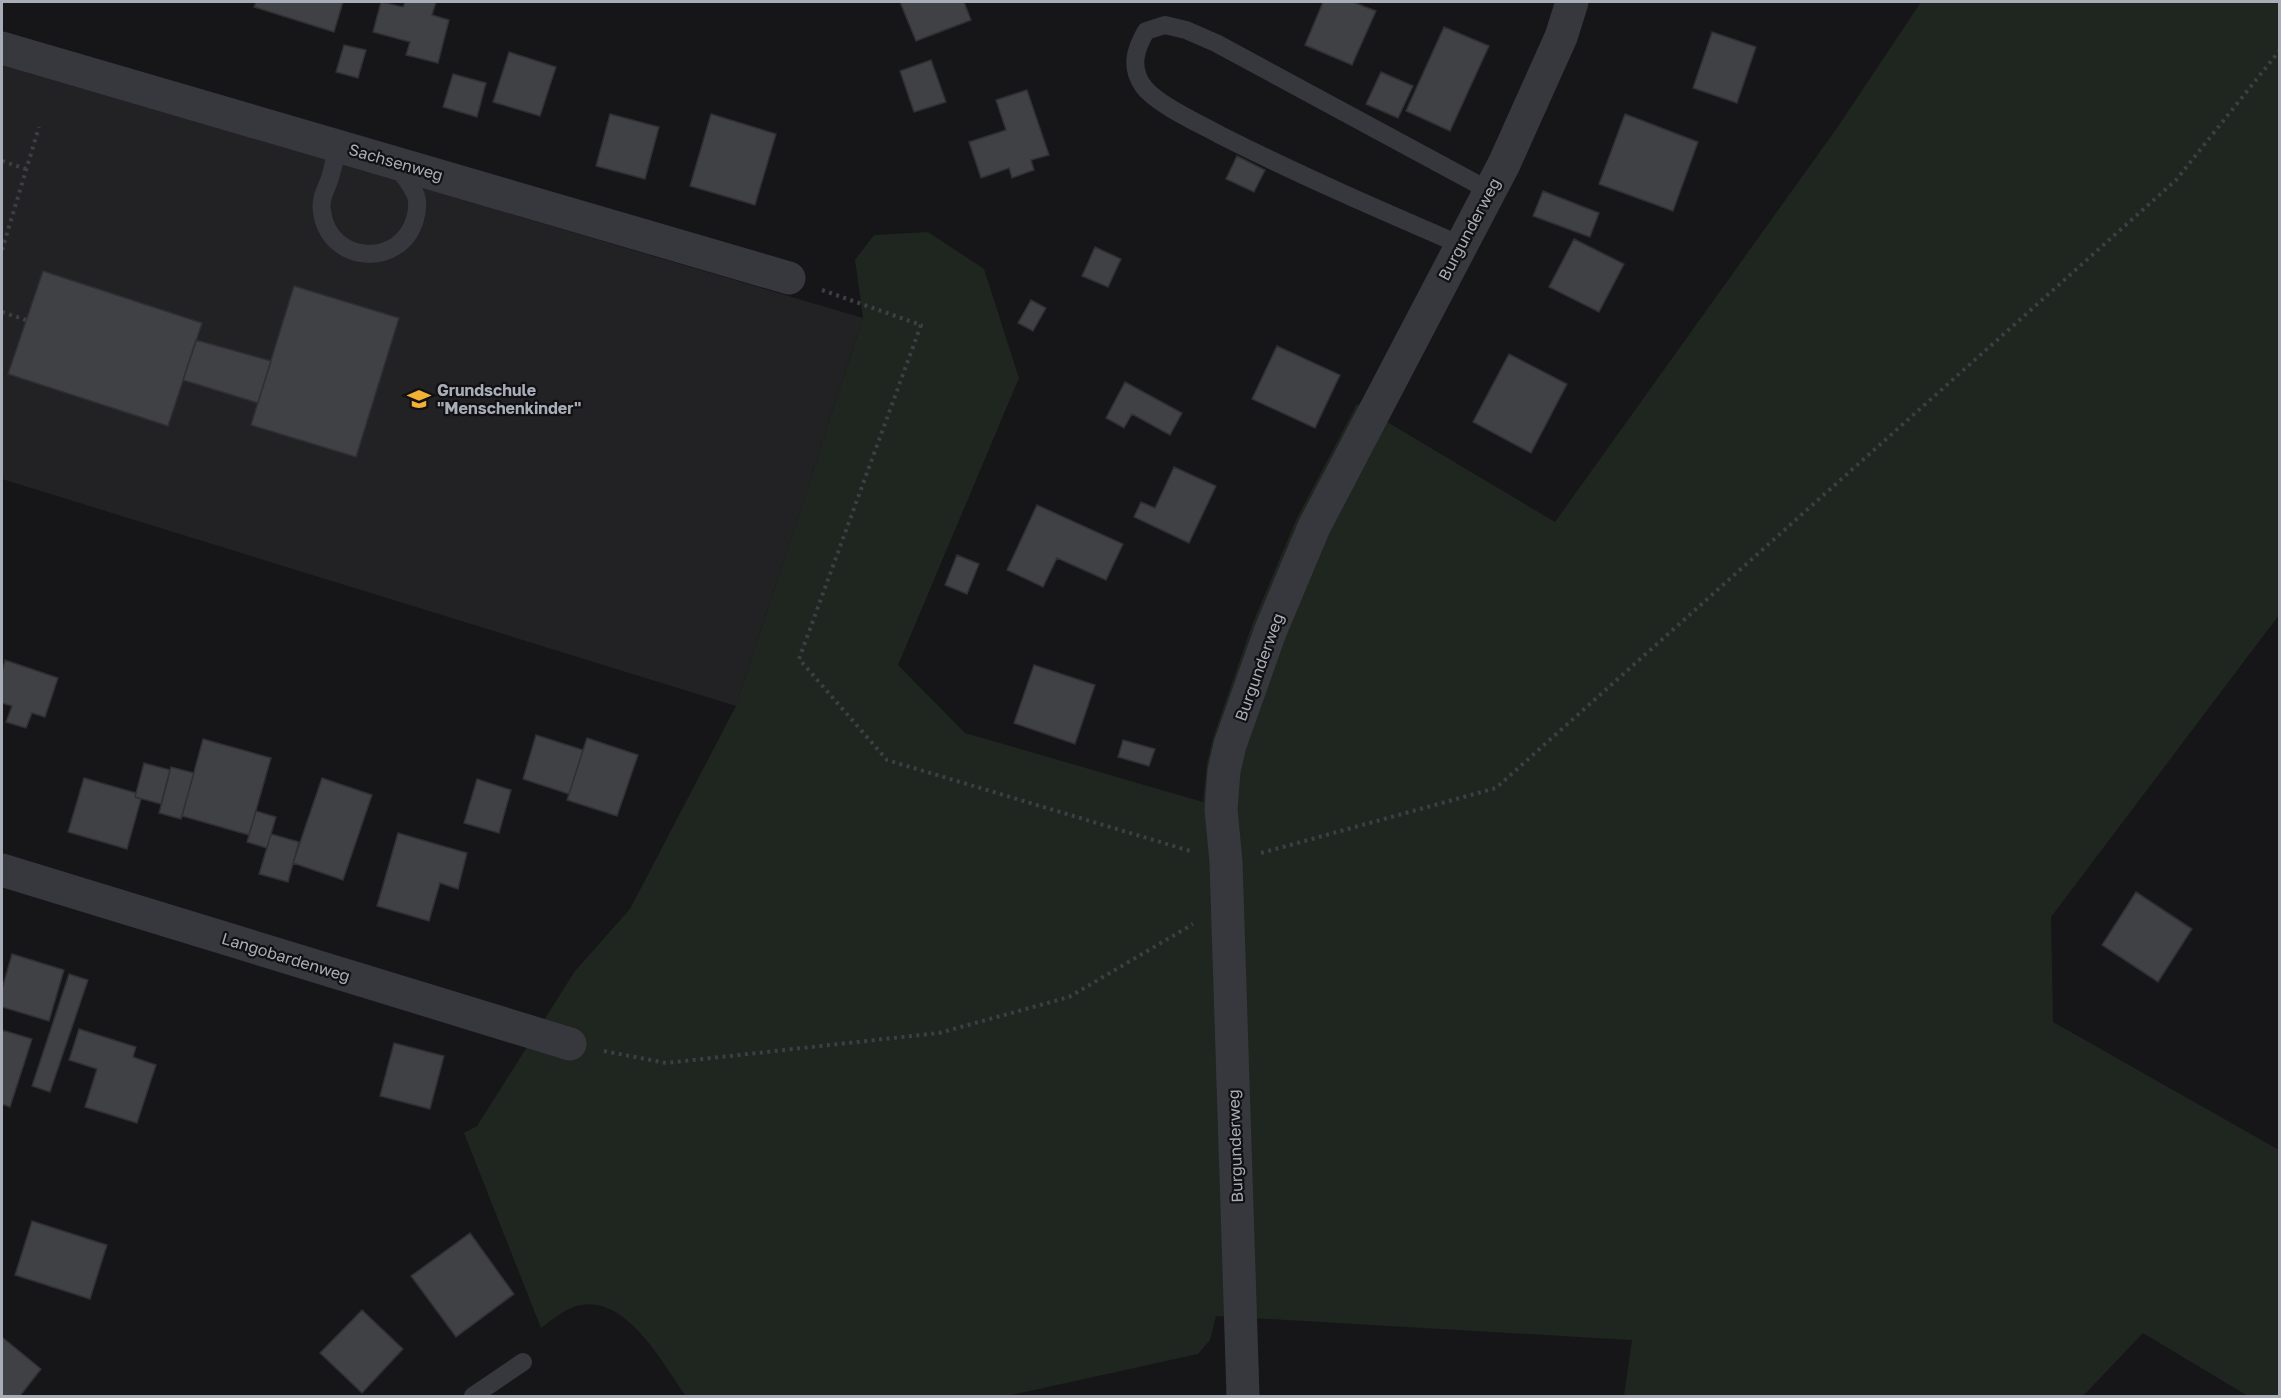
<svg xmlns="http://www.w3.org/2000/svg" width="2281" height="1398" font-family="'Golos Text',sans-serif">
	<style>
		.built { fill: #222225 }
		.green { fill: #1e261f }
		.building { fill: #404145; stroke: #303034; stroke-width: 1.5 }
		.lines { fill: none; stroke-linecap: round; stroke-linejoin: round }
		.path { stroke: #3d3f44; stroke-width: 4; stroke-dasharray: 3 4.5; stroke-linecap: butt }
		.lane { stroke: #37383d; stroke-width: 18 }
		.street { stroke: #37383d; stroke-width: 33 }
		.labels { text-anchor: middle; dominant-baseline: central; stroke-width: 4.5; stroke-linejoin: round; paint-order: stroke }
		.street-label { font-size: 16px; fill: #a8adb8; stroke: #111113 }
		.poi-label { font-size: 16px; font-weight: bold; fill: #a8adb8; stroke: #111113; text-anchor: start }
	</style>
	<rect width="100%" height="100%" fill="#161618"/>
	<path class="built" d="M2 64 863 318 736 706 2 479Z"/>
	<path class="green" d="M1921 2H2279V615L2051 917 2053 1022 2279 1150V1396H2248L2143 1333 2083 1396H1624L1632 1340 1216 1316 1210 1340 1198 1354 1007 1396H686C663 1364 628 1297 581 1305 567 1307 552 1320 541 1328L464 1133 477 1126 575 971 630 909 736 706 863 318 855 260 874 235 928 232 984 269 1019 378 898 665 965 733 1203 802 1207 763 1213 738 1252 625 1296 520 1357 404 1555 522 1839 125Z"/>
	<path class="building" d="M256 2H343L334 32 254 7Z
		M381 2 403 7 405 2H436L432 15 449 20 438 63 406 55 410 42 373 32Z
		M900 2H964L971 20 916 41Z
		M1323 2H1353L1376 11 1352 65 1305 45Z
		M1444 27 1489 46 1450 131 1406 111Z
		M1712 32 1756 47 1737 103 1693 88Z
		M344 45 366 50 358 78 336 72Z
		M509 52 556 67 540 116 493 102Z
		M931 60 946 102 914 112 900 71Z
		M1381 72 1413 86 1398 118 1366 104Z
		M453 74 486 83 477 117 443 107Z
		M1027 90 1049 155 1031 160 1034 170 1012 178 1009 168 981 178 969 142 1006 130 996 100Z
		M610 114 659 127 645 179 596 166Z
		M711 114 776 134 755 205 690 186Z
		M1625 114 1698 142 1673 211 1599 184Z
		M1237 156 1265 170 1254 192 1226 179Z
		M1543 191 1599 213 1590 237 1533 216Z
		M1574 239 1624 264 1599 312 1549 287Z
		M1095 247 1121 259 1108 287 1082 276Z
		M43 271 202 323 168 426 8 374Z
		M294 286 399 318 356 457 251 425Z
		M1031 300 1046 308 1033 331 1018 323Z
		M196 340 271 361 258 403 183 380Z
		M1277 346 1340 375 1315 428 1252 399Z
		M1509 354 1567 384 1531 453 1473 422Z
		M1125 382 1182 413 1170 435 1132 414 1124 428 1106 418Z
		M1174 467 1216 486 1189 543 1134 517 1141 502 1155 508Z
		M1037 505 1123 544 1106 580 1057 558 1043 587 1007 570Z
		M957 555 979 564 967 594 945 585Z
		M5 660 58 678 45 717 32 713 26 728 6 722 12 706 2 703V672Z
		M1034 665 1095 685 1075 744 1014 723Z
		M536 735 583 750 569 794 523 779Z
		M587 738 638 755 617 816 567 800Z
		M203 739 271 758 249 835 182 816Z
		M1123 740 1155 749 1149 766 1118 757Z
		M144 763 170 770 161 804 135 797Z
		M171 767 194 773 181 819 159 813Z
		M84 778 136 793 135 797 141 799 127 849 68 832Z
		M322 778 372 795 343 880 293 863Z
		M477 779 511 790 499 833 464 823Z
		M256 811 276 817 267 848 247 842Z
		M398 833 467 853 458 889 440 883 429 921 377 906Z
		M271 834 299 842 288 882 259 874Z
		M2136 892 2192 929 2158 982 2102 945Z
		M12 954 64 970 49 1021 2 1007V989Z
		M69 974 88 980 50 1092 32 1086Z
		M79 1029 136 1047 133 1057 156 1065 137 1123 85 1107 97 1069 69 1060Z
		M2 1030 32 1039 10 1107 2 1104Z
		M394 1043 444 1056 430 1109 380 1096Z
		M32 1221 107 1245 90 1299 15 1275Z
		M470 1233 514 1294 456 1337 411 1276Z
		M362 1310 403 1349 362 1393 320 1353Z
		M2 1337 41 1369 20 1396H2Z"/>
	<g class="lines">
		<path class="path" d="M2 161 26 169
			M2 250 39 127
			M822 290 921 325 799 659 887 760 1190 851
			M2 312 26 320
			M1261 853 1496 788 2176 180 2280 50
			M604 1051 666 1063 939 1033 1069 997 1193 924"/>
		<path class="lane" d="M338 145C335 157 333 169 329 181 325 191 320 200 322 211 328 264 401 269 415 219 417 212 418 203 416 196 412 185 402 174 396 165
			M1461 245C1380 210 1299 175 1220 135 1200 124 1156 104 1143 86 1130 67 1135 50 1146 31L1165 25 1186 30 1216 43 1490 191
			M473 1396 523 1362"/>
		<path class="street" d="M2 48 789 278
			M2 870 570 1044
			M1243 1396 1226 862 1221 809 1224 771 1230 745 1270 632 1314 527 1504 164 1561 37 1572 2"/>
	</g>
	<defs>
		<g id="school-bare" transform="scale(1.8)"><path d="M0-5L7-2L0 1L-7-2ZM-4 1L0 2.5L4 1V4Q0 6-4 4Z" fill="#f2b134" stroke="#111113" stroke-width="2.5" paint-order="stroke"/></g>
	</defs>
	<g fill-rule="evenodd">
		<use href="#school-bare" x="419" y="399"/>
	</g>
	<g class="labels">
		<g class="street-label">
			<text transform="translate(396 162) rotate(16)">Sachsenweg</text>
			<text transform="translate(1469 229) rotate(-62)">Burgunderweg</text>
			<text transform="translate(1259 667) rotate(-70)">Burgunderweg</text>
			<text transform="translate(286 957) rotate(17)">Langobardenweg</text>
			<text transform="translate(1235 1146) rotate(-92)">Burgunderweg</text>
		</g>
		<g class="poi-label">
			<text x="437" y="390">Grundschule<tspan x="437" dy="18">"Menschenkinder"</tspan></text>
		</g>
	</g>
	<rect width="2281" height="1398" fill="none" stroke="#a8adb8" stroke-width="6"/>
</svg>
